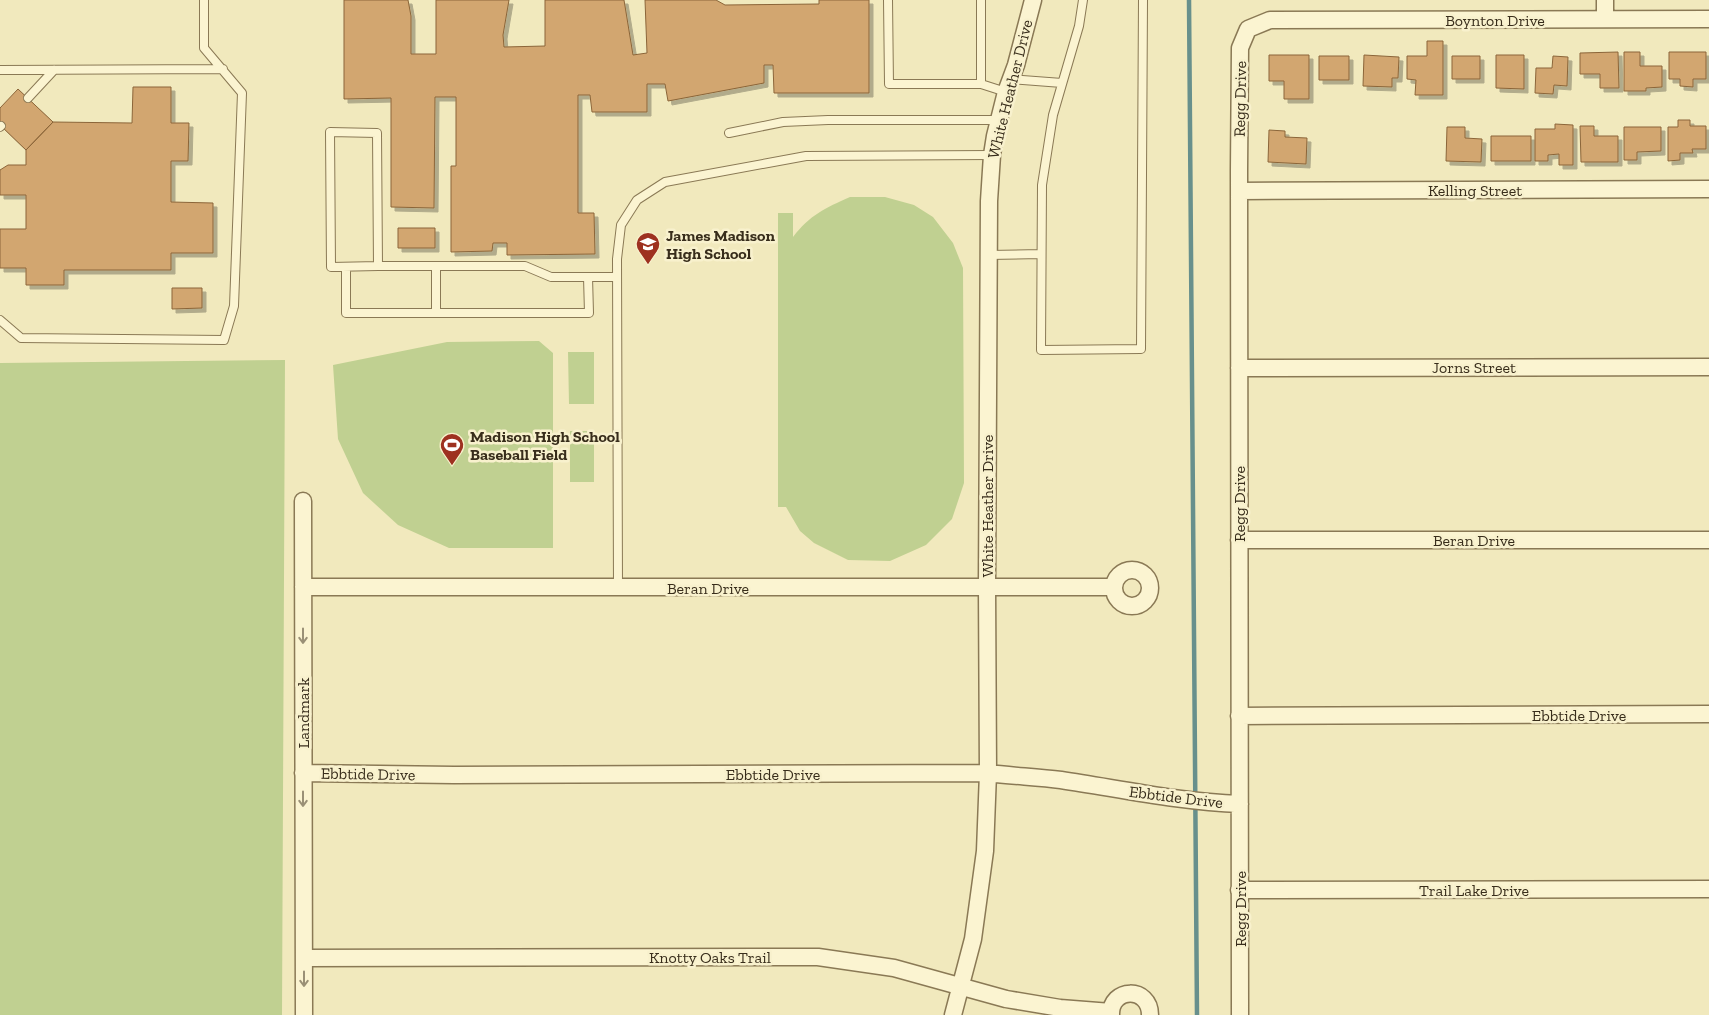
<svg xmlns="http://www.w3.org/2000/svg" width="1709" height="1015" font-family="'Zilla Slab',serif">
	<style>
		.green { fill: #c0d091 }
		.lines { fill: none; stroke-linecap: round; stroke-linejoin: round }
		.stream { stroke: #68908c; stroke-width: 4.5 }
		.building { fill: #d2a670; stroke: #8b6539; filter: url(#shadow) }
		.lane-casing { stroke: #8a7955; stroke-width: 10 }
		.street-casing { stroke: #8a7955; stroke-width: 19 }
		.lane { stroke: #fbf4d1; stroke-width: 8 }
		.street { stroke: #fbf4d1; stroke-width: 16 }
		.oneway { stroke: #9a9076 }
		.labels { text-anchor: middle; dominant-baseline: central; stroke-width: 5; stroke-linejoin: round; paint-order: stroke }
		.street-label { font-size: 16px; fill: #382d1b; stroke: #f8f1cd }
		.poi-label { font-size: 16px; font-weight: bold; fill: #382d1b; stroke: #f8f1cd; text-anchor: start }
	</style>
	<defs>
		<filter id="shadow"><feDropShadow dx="4" dy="4" stdDeviation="0" flood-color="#0004"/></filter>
	</defs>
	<rect width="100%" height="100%" fill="#f1e9bd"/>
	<path class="green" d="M850 197H885L914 205 933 217 953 243 963 268 964 483 952 519 926 545 890 561 848 560 814 543 800 531 786 507H778V213H793V237C810 215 825 208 850 197Z
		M539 341 553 353V548H449L398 525 363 493 338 439 333 365 447 342Z
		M568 352H594V404H569Z
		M285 360 282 1015H0V363Z
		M570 431H594V482H570Z"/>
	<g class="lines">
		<path class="stream" d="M1189 0 1197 1015"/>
	</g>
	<path class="building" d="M344 0H408L411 16V54H436V0H509L503 35 504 47 545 46V0H624L633 55 647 53 645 0H716L725 5 819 4V0H869V93H774L773 65H764V83L668 101 665 84H647V112H592L590 95H578V213H594L595 254 507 255V243H493L492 251 451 252V166H456V97H435L434 208 391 207V98L344 99Z
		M1427 41H1443V95H1415L1416 80 1407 79V56H1427Z
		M1618 52 1619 88H1600V74H1580V53Z
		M1624 52H1640V66H1662V87L1646 88V91H1624Z
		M1669 52H1706V79H1693V87L1680 86V79H1669Z
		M1269 55H1309V99H1284V81H1269Z
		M1364 55 1399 57 1398 78H1392V87L1363 86Z
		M1496 55H1524V89L1496 88Z
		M1319 56H1349V80H1319Z
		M1452 56H1480V79H1452Z
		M1553 56 1568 57 1567 86 1554 85 1553 94 1535 93 1536 68H1552Z
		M133 87H171V123H189L188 161H171V202L213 203V253H171V270H64V285H26V268H0V229H26V195H0V170L8 165H26V150L53 122 132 123Z
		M18 89 53 122 26 150 0 125V108Z
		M1678 120H1690V126H1706V149H1692L1693 153H1680V160L1668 161V127H1678Z
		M1555 124 1573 125V165H1559V154L1548 155V161H1535V129H1555Z
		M1580 126H1594V136H1618V162H1581Z
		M1447 127H1465V138L1482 139 1481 162 1446 161Z
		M1624 127H1661V151L1637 152V160H1624Z
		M1269 130 1285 131V137L1307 138 1306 164 1268 162Z
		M1491 136H1531V161H1491Z
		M398 228H435V248H398Z
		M172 288H202V308L172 309Z"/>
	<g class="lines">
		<g class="lane-casing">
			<path id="lane" d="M888 0 889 84H981V0
				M1083 0 1079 26 1053 115 1042 185 1041 350 1141 349 1143 0
				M0 70 223 69
				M1011 79 1062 83
				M981 84 1006 92
				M28 98 54 70
				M0 127 1 126
				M729 133 783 122 828 120H999
				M988 255 1041 254
				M378 266 331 267 330 132 377 133 378 266H525L551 277H617
				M436 266V312
				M346 267V313H589L588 277
				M0 320 21 338 224 340 234 306 242 93 204 48V0
				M618 588 617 259 621 225 637 200 665 182 806 156 992 155"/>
		</g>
		<g class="street-casing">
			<path id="street" d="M1605 0V19
				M1240 191 1709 189
				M1239 368 1709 367
				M303 501 304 1015
				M1239 540H1709
				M1114 588a18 18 0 1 1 36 0a18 18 0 1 1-36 0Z
				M303 587H1114
				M1239 716 1709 714
				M303 773 454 775 988 773C1012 776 1037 777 1061 780 1121 789 1180 802 1240 804
				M1239 890 1709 889
				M304 958 818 957 894 968 1006 999 1060 1008 1111 1012
				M953 1015 973 939 985 851 988 773 987 587 989 201 992 155 995 136 1006 92 1016 65 1033 0
				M1111 1015C1110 987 1150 986 1150 1015
				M1240 1015 1239 170 1240 48 1248 29 1270 20 1709 19"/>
		</g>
		<use href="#lane" class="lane"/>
		<use href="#street" class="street"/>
	</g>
	<defs><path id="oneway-shaft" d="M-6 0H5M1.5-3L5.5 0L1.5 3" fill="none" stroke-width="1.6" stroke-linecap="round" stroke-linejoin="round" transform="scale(1.25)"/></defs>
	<g class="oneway">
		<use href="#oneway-shaft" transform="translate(303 636) rotate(90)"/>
		<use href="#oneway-shaft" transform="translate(303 799) rotate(90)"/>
		<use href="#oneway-shaft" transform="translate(304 979) rotate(90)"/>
	</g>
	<defs>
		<g id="school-pin" transform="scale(1.25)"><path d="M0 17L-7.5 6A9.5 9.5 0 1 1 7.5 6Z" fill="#9e3120" stroke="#f8f1cd"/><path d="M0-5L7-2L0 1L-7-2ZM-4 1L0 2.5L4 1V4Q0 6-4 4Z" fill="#fff"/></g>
		<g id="stadium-pin" transform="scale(1.25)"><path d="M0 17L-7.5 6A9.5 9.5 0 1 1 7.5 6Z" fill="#9e3120" stroke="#f8f1cd"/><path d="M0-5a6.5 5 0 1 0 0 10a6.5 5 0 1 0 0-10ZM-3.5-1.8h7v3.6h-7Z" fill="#fff"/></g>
	</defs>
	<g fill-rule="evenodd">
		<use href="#school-pin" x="648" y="244"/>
		<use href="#stadium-pin" x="452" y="445"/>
	</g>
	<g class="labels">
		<g class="street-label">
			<text x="1495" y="20">Boynton Drive</text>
			<text transform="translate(1010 89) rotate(-76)">White Heather Drive</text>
			<text transform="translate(1240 99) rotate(-89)">Regg Drive</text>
			<text x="1475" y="190">Kelling Street</text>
			<text x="1474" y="367">Jorns Street</text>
			<text transform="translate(1239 504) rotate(-90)">Regg Drive</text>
			<text transform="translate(987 506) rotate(-90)">White Heather Drive</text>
			<text x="1474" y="540">Beran Drive</text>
			<text x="708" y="588">Beran Drive</text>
			<text transform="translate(303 713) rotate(-90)">Landmark</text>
			<text x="1579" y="715">Ebbtide Drive</text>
			<text transform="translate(368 774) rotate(1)">Ebbtide Drive</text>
			<text x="773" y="774">Ebbtide Drive</text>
			<text transform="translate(1176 797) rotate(7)">Ebbtide Drive</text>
			<text x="1474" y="890">Trail Lake Drive</text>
			<text transform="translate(1240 909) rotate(-90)">Regg Drive</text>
			<text x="710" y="957">Knotty Oaks Trail</text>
		</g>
		<g class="poi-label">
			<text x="666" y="235">James Madison<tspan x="666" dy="18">High School</tspan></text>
			<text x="470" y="436">Madison High School<tspan x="470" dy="18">Baseball Field</tspan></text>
		</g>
	</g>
</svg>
